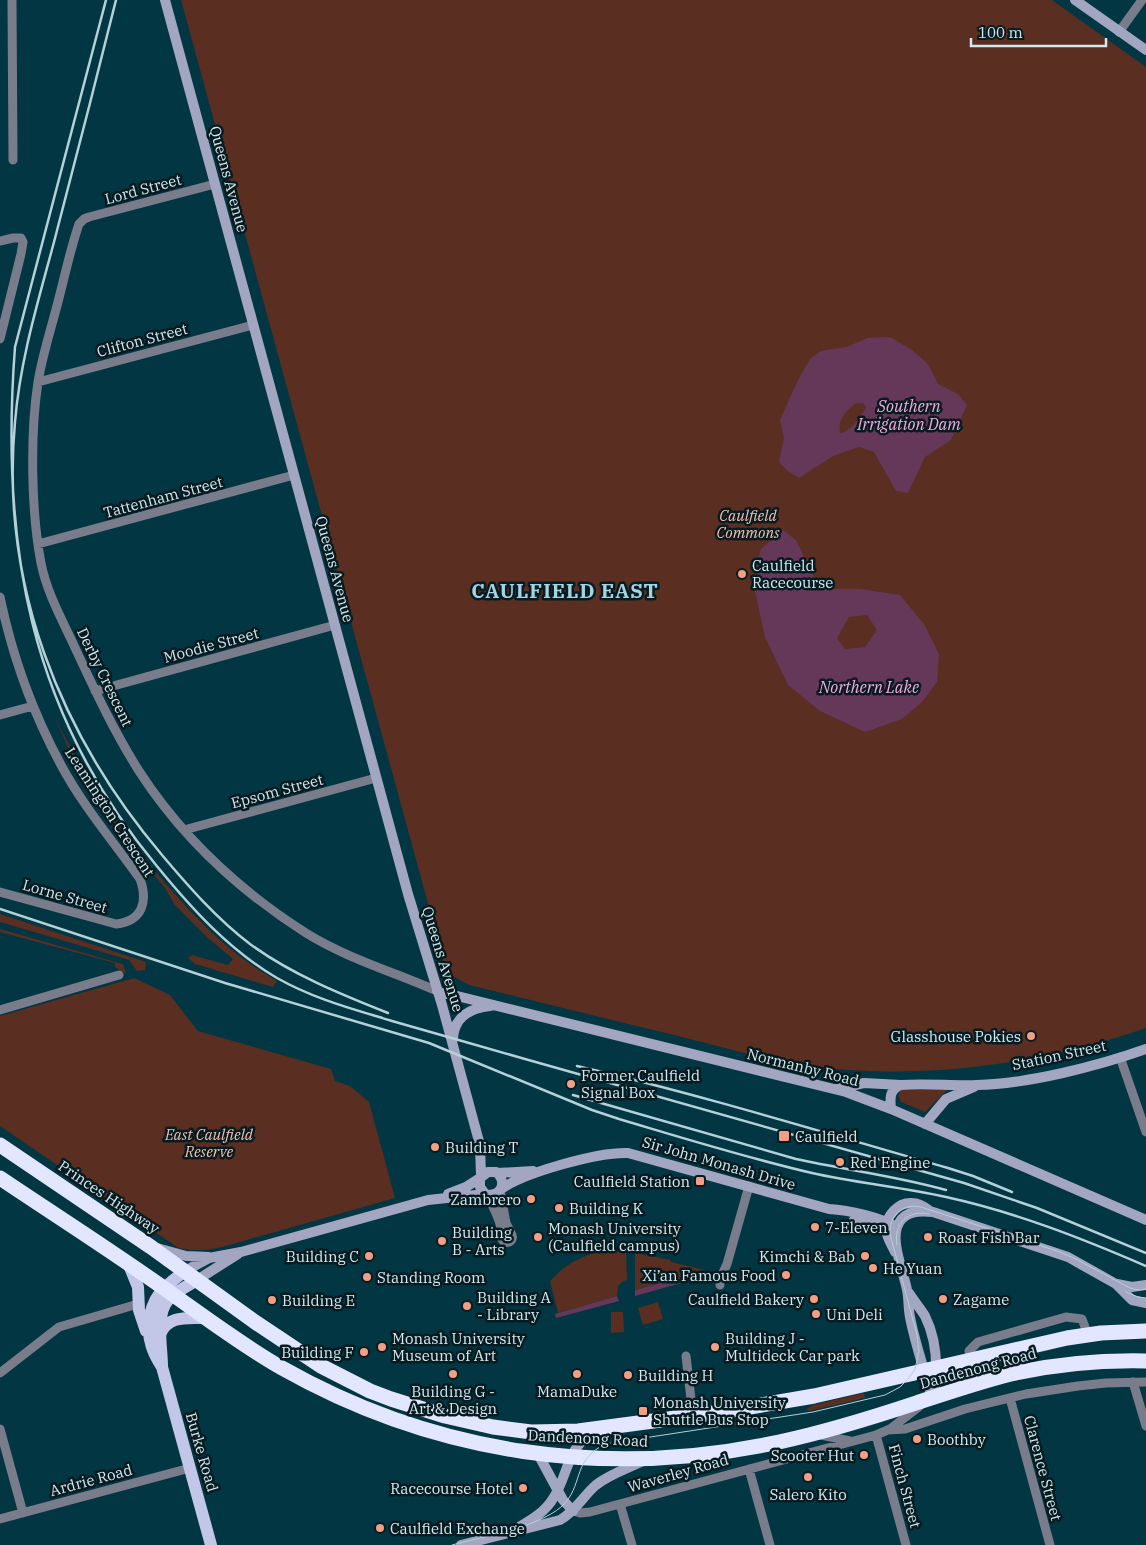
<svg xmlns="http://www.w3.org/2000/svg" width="1146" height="1545" font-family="'IBM Plex Serif',serif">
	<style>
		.green { fill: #5a2e20 }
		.water { fill: #653759; fill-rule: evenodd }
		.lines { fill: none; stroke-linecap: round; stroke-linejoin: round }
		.street { stroke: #797c8b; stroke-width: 9 }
		.secondary { stroke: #a2a6c0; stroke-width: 10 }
		.primary { stroke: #c2c7e8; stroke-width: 12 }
		.highway { stroke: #e2e6fe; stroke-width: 15 }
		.tram { stroke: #b4d0d8; stroke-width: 1 }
		.rail { stroke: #b4d0d8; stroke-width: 2.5 }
		.poi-dot { fill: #f39f85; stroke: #081b20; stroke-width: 2 }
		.labels { text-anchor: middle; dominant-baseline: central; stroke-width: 5; stroke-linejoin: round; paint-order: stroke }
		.street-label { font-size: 15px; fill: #d1e9f0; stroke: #081b20 }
		.park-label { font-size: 15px; font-style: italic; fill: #f5c0af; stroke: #081b20 }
		.poi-label { font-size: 15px; fill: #d1e9f0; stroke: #081b20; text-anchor: start }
		.water-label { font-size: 16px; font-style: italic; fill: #f6abe1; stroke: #081b20 }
		.district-label { font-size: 20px; font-weight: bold; letter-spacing: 1px; fill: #a4d4e2; stroke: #081b20 }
	</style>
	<rect width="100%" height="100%" fill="#023642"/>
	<path class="green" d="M181 0H1052L1146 67V1028C1040 1065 915 1082 803 1065 762 1059 722 1047 682 1037 611 1020 540 1002 469 985L447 973Z
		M53 714C85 779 119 828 165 883 201 924 229 953 277 981L273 987 195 964 188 958 192 955 228 965 233 959 208 938 174 904 165 888 124 838 81 776Z
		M0 914 146 962 145 970 137 971 129 960 0 922Z
		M0 929 119 963 123 964 126 974 115 967V963L0 932Z
		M134 978 170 995 198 1031 331 1069 335 1081 350 1086 369 1102 395 1198 222 1247C207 1250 192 1252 177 1247L0 1126V1016Z
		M901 1089H948L925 1112 901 1102 898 1095Z
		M608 1250H626L627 1280 622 1282 618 1286 617 1296 558 1313 550 1281C566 1263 585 1254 608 1250Z
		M635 1253 671 1260V1262L705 1270 635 1290Z
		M658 1302 663 1319 643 1325 638 1308Z
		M611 1312H623L624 1332 611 1333Z
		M864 1393 865 1398 809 1411 807 1409 813 1405Z"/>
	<path class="water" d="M890 337 912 350 928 364 938 384 958 394 967 405 951 440 925 457 908 493 896 491 874 452 859 447 833 456 799 478 789 472 779 462 784 438 780 420 798 380 810 359 821 351 847 347 867 338ZM856 403H863L866 407C861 416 851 432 840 433 838 418 845 412 856 403Z
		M783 530 796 540 814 577 835 589H861L900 595 924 624 939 654 937 682 922 702 902 719 865 732 820 711 788 685 765 637 753 582 761 549ZM867 615 877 630 865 647 845 649 837 638 849 617Z
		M704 1271 703 1277 635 1296V1290Z
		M617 1296 619 1301 556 1318 555 1314Z"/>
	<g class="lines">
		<path class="street" d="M12 0 13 160
			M1119 32 1142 0
			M215 184 89 217 84 219 79 224C71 247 66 271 60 294 53 323 43 352 38 382 30 434 31 511 41 563 47 594 64 623 77 652 96 693 115 733 139 771 181 836 240 891 306 933 346 958 394 972 437 991
			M0 241 13 238H21L23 242 21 254 0 339
			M38 382 253 325
			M38 544 294 475
			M0 597C12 655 33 713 61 765 83 806 113 841 140 879 148 901 143 921 116 924L0 892
			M95 691 335 625
			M0 715 33 706
			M184 830 376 778
			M0 1010 119 975
			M1120 1057 1146 1132
			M500 1190 506 1223 511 1233
			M486 1194C493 1206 502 1222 502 1236
			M501.5 1237a5.5 5.5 0 1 1 11 0a5.5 5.5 0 1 1-11 0Z
			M720 1285V1279L727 1264 749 1186
			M686 1356 693 1416
			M971 1359 969 1351 978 1342 1066 1317 1082 1319 1088 1335
			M0 1373 59 1327 138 1304
			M1133 1382 1146 1426
			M1010 1398 1050 1545
			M0 1429 23 1513
			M887 1430 905 1429 965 1409 1026 1394 1078 1386 1106 1383 1146 1382
			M821 1435 850 1441
			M876 1435 906 1545
			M749 1469 770 1545
			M620 1504 632 1545
			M573 1511 580 1513 590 1512 876 1435 890 1429 920 1406
			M0 1519 190 1468"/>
		<path class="secondary" d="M165 0 408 894 442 1005 480 1145 481 1176
			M1075 0 1146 50
			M437 991 846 1092 891 1109 1146 1220
			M453 1039C454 1017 470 1008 490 1006
			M837 1089 864 1083 901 1085
			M891 1109C890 1099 889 1089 901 1085 926 1083 952 1086 977 1085 1028 1084 1098 1066 1146 1049
			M925 1124 946 1099 974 1087
			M497 1173 533 1171
			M501 1189C526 1172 598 1152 628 1153L829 1209C847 1210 883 1217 897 1228
			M448 1194 466 1187 480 1178
			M854 1220 891 1229
			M157 1248 186 1256 209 1257
			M895 1252C892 1245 886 1237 886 1229 886 1216 898 1202 912 1203 919 1203 925 1207 930 1211
			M185 1271 209 1258 241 1252 428 1200 485 1194C501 1198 508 1182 496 1172H488L480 1178V1187L485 1194
			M197 1280 238 1254
			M1117 1284 1132 1287 1146 1285
			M909 1293C914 1301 920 1308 925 1316 938 1342 938 1370 934 1397
			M932 1398C925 1371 915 1344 910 1317 908 1308 909 1299 907 1290 904 1273 889 1239 899 1223 906 1210 921 1211 933 1212L1068 1257 1116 1284 1132 1300 1146 1303
			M538 1454 563 1500 573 1511
			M519 1527C533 1519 546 1511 554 1497 570 1471 566 1446 597 1431
			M461 1545 560 1520C576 1511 583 1496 596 1485 610 1474 629 1468 645 1460"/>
		<path class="primary" d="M129 1265 138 1287 139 1310 146 1331
			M185 1271C164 1287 151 1296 149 1324 148 1341 153 1353 162 1367L211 1545
			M160 1335C167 1315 187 1318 205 1318
			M162 1366C162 1348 155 1315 168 1300 175 1292 187 1286 197 1280"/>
		<path class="highway" d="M0 1145 151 1247 255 1322 321 1366 370 1391 391 1399 445 1416 493 1427 531 1432 578 1431 721 1412 814 1396 1067 1338 1101 1333 1146 1331
			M0 1178C58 1217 118 1255 175 1296 210 1321 245 1347 282 1368 436 1455 607 1479 779 1442 825 1432 871 1418 916 1403 947 1393 979 1382 1011 1374 1056 1364 1100 1360 1146 1361"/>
		<path class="tram" d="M897 1245C893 1224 908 1209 929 1214
			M1126 1292 1138 1297 1146 1298
			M452 1545C482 1537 546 1526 566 1502 583 1481 573 1461 605 1444L813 1412 885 1395 900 1387 908 1379 915 1369 919 1351 917 1335 890 1234C889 1215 903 1203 921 1207L1057 1251 1074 1258 1130 1288 1138 1290 1146 1289"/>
		<path class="rail" d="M106 0 15 347C0 544 29 712 156 865 191 908 229 950 277 978 314 999 353 1009 392 1021 436 1034 481 1046 525 1059 671 1100 817 1142 964 1183L1037 1208 1146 1253
			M116 0C96 81 75 161 54 242 38 302 20 360 15 422 0 584 59 733 162 855 189 887 217 919 250 944 291 974 340 994 388 1013
			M0 909 225 983 429 1043 592 1110 619 1119C683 1138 747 1158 812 1173 856 1183 902 1187 946 1197 1015 1212 1081 1238 1146 1266
			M577 1066C702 1095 825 1133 948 1168L973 1176 1012 1192
			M573 1095 796 1159C846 1170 897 1176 946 1190"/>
	</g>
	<g class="poi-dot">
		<circle cx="742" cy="574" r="5"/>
		<circle cx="1031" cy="1036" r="5"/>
		<circle cx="571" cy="1084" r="5"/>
		<rect x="778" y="1130" width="12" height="12" rx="2.5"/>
		<circle cx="435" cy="1147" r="5"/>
		<circle cx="840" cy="1162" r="5"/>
		<rect x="695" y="1176" width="10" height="10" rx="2.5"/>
		<circle cx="531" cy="1199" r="5"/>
		<circle cx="559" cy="1208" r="5"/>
		<circle cx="815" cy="1227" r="5"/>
		<circle cx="538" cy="1237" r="5"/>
		<circle cx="928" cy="1237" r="5"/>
		<circle cx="442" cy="1241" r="5"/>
		<circle cx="369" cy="1256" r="5"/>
		<circle cx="865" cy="1256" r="5"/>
		<circle cx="873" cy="1268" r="5"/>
		<circle cx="786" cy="1275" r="5"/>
		<circle cx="367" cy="1277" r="5"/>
		<circle cx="814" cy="1299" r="5"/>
		<circle cx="943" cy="1299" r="5"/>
		<circle cx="272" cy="1300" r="5"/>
		<circle cx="467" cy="1306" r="5"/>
		<circle cx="816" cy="1314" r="5"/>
		<circle cx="382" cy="1347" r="5"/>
		<circle cx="715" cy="1347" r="5"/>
		<circle cx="364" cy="1352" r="5"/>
		<circle cx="453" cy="1374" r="5"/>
		<circle cx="577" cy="1374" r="5"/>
		<circle cx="628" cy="1375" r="5"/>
		<rect x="638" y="1406" width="10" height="10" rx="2.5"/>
		<circle cx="917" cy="1439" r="5"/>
		<circle cx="864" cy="1455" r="5"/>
		<circle cx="808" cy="1477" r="5"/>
		<circle cx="523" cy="1488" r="5"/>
		<circle cx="380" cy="1528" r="5"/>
	</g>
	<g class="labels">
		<g class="street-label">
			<text transform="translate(229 179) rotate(75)">Queens Avenue</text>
			<text transform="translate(143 189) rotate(-15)">Lord Street</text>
			<text transform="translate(142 340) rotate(-15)">Clifton Street</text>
			<text transform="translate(163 497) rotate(-15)">Tattenham Street</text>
			<text transform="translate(335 569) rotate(75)">Queens Avenue</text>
			<text transform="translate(211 645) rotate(-15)">Moodie Street</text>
			<text transform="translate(105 677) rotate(64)">Derby Crescent</text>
			<text transform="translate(277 791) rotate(-15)">Epsom Street</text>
			<text transform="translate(110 812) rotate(57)">Leamington Crescent</text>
			<text transform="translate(65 896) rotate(16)">Lorne Street</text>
			<text transform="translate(443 959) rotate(73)">Queens Avenue</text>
			<text transform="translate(1059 1055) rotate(-12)">Station Street</text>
			<text transform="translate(803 1067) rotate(14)">Normanby Road</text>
			<text transform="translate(719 1163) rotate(16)">Sir John Monash Drive</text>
			<text transform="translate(109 1197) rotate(34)">Princes Highway</text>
			<text transform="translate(978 1368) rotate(-15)">Dandenong Road</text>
			<text transform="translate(588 1438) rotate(3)">Dandenong Road</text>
			<text transform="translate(202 1452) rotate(74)">Burke Road</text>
			<text transform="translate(1043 1468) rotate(75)">Clarence Street</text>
			<text transform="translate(678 1473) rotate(-16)">Waverley Road</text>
			<text transform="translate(91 1480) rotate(-15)">Ardrie Road</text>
			<text transform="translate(905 1486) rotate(75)">Finch Street</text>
		</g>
		<g class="park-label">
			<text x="748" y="515">Caulfield<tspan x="748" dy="17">Commons</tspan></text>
			<text x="209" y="1134">East Caulfield<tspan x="209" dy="17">Reserve</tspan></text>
		</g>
		<g class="poi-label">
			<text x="752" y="565">Caulfield<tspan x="752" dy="17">Racecourse</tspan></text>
			<text x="1021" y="1036" text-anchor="end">Glasshouse Pokies</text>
			<text x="581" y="1075">Former Caulfield<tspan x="581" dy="17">Signal Box</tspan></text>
			<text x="795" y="1136">Caulfield</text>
			<text x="445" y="1147">Building T</text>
			<text x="850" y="1162">Red Engine</text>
			<text x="690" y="1181" text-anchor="end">Caulfield Station</text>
			<text x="521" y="1199" text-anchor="end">Zambrero</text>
			<text x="569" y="1208">Building K</text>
			<text x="825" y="1227">7-Eleven</text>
			<text x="548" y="1228">Monash University<tspan x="548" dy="17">(Caulfield campus)</tspan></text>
			<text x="452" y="1232">Building<tspan x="452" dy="17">B - Arts</tspan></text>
			<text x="938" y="1237">Roast Fish Bar</text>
			<text x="359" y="1256" text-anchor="end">Building C</text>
			<text x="855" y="1256" text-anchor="end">Kimchi &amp; Bab</text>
			<text x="883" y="1268">He Yuan</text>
			<text x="776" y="1275" text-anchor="end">Xi’an Famous Food</text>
			<text x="377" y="1277">Standing Room</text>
			<text x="477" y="1297">Building A<tspan x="477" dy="17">- Library</tspan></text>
			<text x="804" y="1299" text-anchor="end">Caulfield Bakery</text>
			<text x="953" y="1299">Zagame</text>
			<text x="282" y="1300">Building E</text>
			<text x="826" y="1314">Uni Deli</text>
			<text x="392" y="1338">Monash University<tspan x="392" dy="17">Museum of Art</tspan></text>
			<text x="725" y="1338">Building J -<tspan x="725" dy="17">Multideck Car park</tspan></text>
			<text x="354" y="1352" text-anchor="end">Building F</text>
			<text x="638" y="1375">Building H</text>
			<text x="453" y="1391" text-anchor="middle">Building G -<tspan x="453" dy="17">Art &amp; Design</tspan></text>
			<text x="577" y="1391" text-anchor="middle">MamaDuke</text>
			<text x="653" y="1402">Monash University<tspan x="653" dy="17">Shuttle Bus Stop</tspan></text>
			<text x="927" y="1439">Boothby</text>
			<text x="854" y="1455" text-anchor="end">Scooter Hut</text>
			<text x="513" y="1488" text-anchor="end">Racecourse Hotel</text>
			<text x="808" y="1494" text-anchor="middle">Salero Kito</text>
			<text x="390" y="1528">Caulfield Exchange</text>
		</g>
		<g class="water-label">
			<text x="909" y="406">Southern<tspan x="909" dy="18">Irrigation Dam</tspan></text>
			<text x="869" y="687">Northern Lake</text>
		</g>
		<g class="district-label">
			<text x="565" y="590">CAULFIELD EAST</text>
		</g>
	</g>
	<path d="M971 38v8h135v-8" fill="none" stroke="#d1e9f0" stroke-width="2.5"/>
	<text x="978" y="38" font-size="15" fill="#d1e9f0" stroke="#081b20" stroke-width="4" paint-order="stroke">100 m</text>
</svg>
